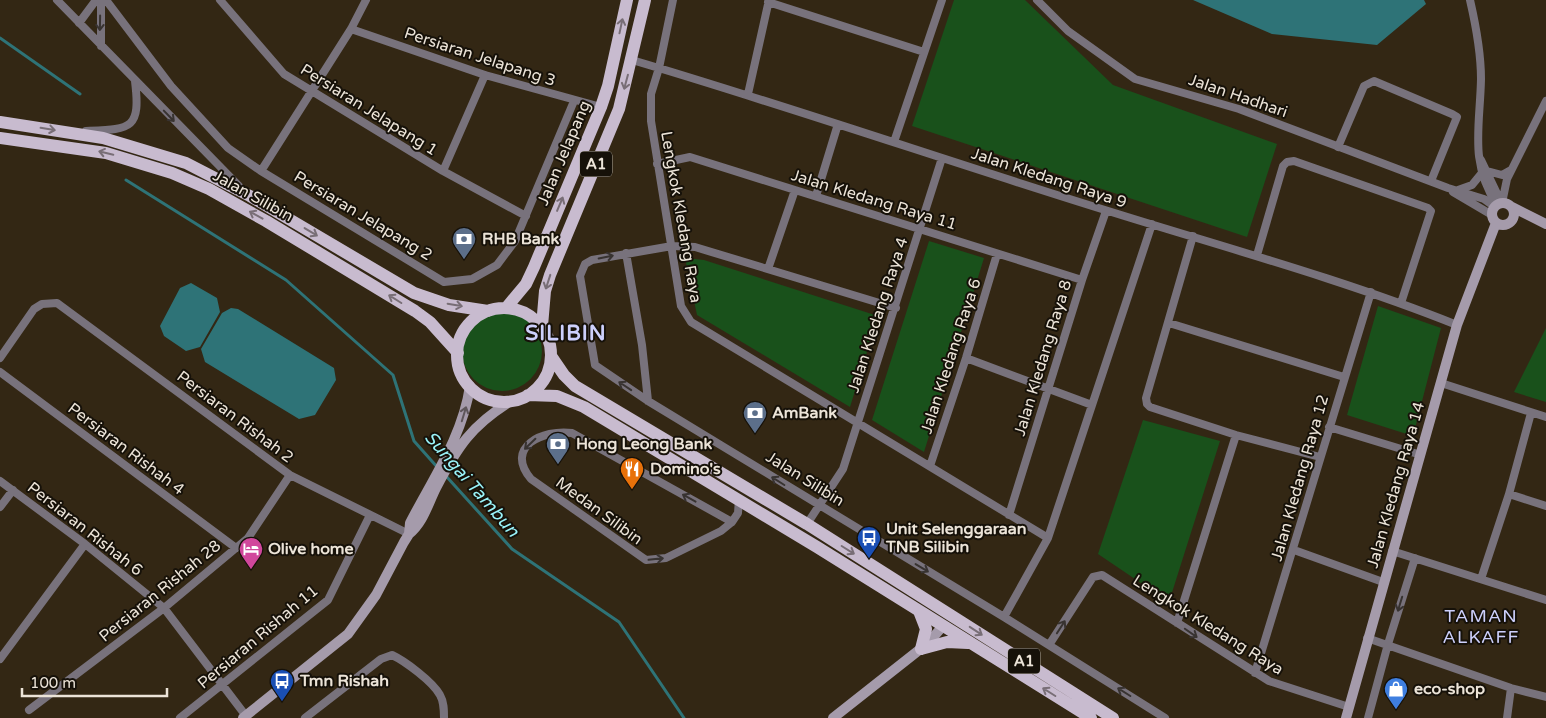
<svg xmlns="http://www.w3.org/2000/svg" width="1546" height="718" font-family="'Varela Round',sans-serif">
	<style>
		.green { fill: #19511b }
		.water { fill: #2e7377 }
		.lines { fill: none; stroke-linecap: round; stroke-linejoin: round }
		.stream { stroke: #2e7377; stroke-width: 3 }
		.street { stroke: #78727c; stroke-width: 8 }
		.secondary { stroke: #a59bab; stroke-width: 10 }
		.primary { stroke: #c8bbcf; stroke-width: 12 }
		.oneway { stroke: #383331 }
		.oneway2 { stroke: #786e76 }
		.oneway3 { stroke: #5e565a }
		.labels { text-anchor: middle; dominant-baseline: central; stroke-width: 4; stroke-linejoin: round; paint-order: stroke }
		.shield { fill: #161109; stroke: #aca59a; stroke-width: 1 }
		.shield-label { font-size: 15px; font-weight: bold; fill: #ece4d8 }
		.street-label { font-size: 16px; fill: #ece4d8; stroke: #161109 }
		.poi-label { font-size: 16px; font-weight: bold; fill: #ece4d8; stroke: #161109; text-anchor: start }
		.water-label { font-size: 18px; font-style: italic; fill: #9af4fa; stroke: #161109 }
		.neighbourhood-label { font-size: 18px; letter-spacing: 1px; fill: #cdd0fc; stroke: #161109 }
		.district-label { font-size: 21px; font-weight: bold; letter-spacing: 1px; fill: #cdd0fc; stroke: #161109 }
	</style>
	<rect width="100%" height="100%" fill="#332714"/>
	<path class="green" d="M954 0H1025L1113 85 1277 144 1247 237 912 126Z
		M929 241 984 258 924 452 872 420Z
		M685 258 704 260 878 316 850 407 697 315Z
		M1378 306 1441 328 1413 436 1347 415Z
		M462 351a40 40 0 1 1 80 0a40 40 0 1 1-80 0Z
		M1546 328V402L1514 392Z
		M1143 420 1220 441 1169 602 1098 554Z"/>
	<path class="water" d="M1193 0H1424L1426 4 1377 45 1272 34Z
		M191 283 217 298 220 312 200 347 186 351 164 336 160 326 180 288Z
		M231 308 238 309 334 368 336 380 315 415 299 419 205 362 201 349 222 313Z"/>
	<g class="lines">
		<path class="stream" d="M0 38 80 94
			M126 180 286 280 393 375 414 441 438 468
			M446 476 512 549 619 622 684 718"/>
		<path class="street" d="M57 0 239 186
			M101 0V46
			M106 0 171 86 228 148 261 171 444 282 472 279 497 265 515 241 574 101
			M220 0 284 74 443 171 526 216
			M673 0 659 68 651 94V121L681 306 691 322 1048 538
			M1037 0 1068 31 1135 79 1239 109 1448 188 1484 199 1495 207
			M1470 0C1476 26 1481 53 1481 79 1480 127 1469 162 1497 205
			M768 2 924 52
			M79 23 96 0
			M351 29 485 75 601 107
			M632 60C791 107 947 161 1105 210 1223 247 1342 279 1457 325
			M748 94 769 0
			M86 131C131 129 141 130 135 81
			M894 142 942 0
			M1338 147 1364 86 1374 81 1452 114 1457 117 1431 181
			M1481 160 1501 202
			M657 164 690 157 1082 280
			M261 171 351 29 366 0
			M443 171 485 75
			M1487 171 1502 175 1511 170
			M1458 190 1472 185 1481 174
			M1453 192 1492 215
			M816 196 838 124
			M1502 203 1507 179 1546 101
			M1193 236 1146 398 1147 404 1150 407 1236 435 1320 457
			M626 253 642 345 648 401
			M1257 255 1283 166 1287 162 1294 161 1428 208 1431 211 1401 303
			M768 269 795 190
			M896 308 695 247 672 246 592 260 585 264 580 276 595 365 648 401 1004 617 1165 718
			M1169 323 1344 377
			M0 358 34 309 42 304 57 303 290 475 409 534
			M966 358 1092 405
			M0 372 236 548
			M1441 383 1546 417
			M1329 427 1421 455
			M930 466 966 358 997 254
			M0 481 85 544 164 608 246 716
			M1509 494 1546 506
			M0 507 13 490
			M1009 515 1082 280 1106 211
			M732 522 572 433C543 429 504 447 531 479L646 560 666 558 721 531 732 522 738 513 739 499
			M807 524 843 469 942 158
			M1294 550 1383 582
			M1392 551 1546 600
			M1481 579 1509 494 1531 413
			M1004 617 1048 538 1152 224
			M1177 623 1236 435
			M1367 638 1511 688 1546 697
			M1049 645 1093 577 1102 575 1269 681 1349 707
			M0 659 85 544
			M1255 673 1371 292
			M29 710 164 608 248 538 290 475
			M180 718 328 600 370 515
			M305 718 381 659 392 655C405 661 433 682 440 695 444 702 444 710 444 718
			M1368 718 1388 644 1415 558
			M1507 718 1511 688"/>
		<path class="secondary" d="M1492 214a11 11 0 1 1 22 0a11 11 0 1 1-22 0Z
			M1512 207 1546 224
			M409 534C423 523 428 504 436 488 458 446 471 426 511 401
			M243 718 348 634 376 595 404 542 409 534 410 523C432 480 463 436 470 386
			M833 718 928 643 943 626
			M1346 718 1457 325 1496 223"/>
		<path class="primary" d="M0 122 103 138 186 163 250 196 414 293 449 305 488 311
			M0 138 106 153 172 173 209 189 266 221 415 311 430 322 458 353
			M506 308 526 284 534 267 601 107 608 86 627 0
			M457 355a47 47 0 1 1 94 0a47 47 0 1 1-94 0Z
			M542 326 545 291 550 275 619 109 645 0
			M551 356 564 375 575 386 807 524 1113 718
			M528 395 557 396 584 407 817 547 1091 718
			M919 611 926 629 921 649
			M921 649 947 642 968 643"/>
	</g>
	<defs><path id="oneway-shaft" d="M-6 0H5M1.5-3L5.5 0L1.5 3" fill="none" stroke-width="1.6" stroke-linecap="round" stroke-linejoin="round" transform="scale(1.25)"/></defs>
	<g class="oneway">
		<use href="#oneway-shaft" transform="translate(100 23) rotate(91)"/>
		<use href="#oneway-shaft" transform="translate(169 116) rotate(46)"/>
		<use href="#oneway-shaft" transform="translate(606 257) rotate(-12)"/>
		<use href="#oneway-shaft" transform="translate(625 386) rotate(-146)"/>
		<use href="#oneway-shaft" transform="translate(530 444) rotate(136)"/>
		<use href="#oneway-shaft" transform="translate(778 481) rotate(-148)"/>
		<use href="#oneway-shaft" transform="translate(689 498) rotate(-151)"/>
		<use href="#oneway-shaft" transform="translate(656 559) rotate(-6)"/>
		<use href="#oneway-shaft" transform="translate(922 568) rotate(31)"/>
		<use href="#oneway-shaft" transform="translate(1400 604) rotate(107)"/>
		<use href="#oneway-shaft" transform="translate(1061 627) rotate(-57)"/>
		<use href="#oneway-shaft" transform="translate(1191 633) rotate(35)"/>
		<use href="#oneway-shaft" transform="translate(1124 692) rotate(-148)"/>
	</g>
	<g class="oneway2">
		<use href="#oneway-shaft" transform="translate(621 26) rotate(-78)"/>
		<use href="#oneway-shaft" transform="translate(626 82) rotate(105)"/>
		<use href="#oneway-shaft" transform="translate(48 129) rotate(9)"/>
		<use href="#oneway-shaft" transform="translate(106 153) rotate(-167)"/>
		<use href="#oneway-shaft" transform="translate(560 204) rotate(-67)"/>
		<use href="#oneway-shaft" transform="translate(256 215) rotate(-151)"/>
		<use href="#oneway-shaft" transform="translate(311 232) rotate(31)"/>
		<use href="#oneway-shaft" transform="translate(548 282) rotate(108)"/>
		<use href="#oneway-shaft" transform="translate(395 299) rotate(-148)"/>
		<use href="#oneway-shaft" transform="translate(455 305) rotate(10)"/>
		<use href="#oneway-shaft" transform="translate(848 550) rotate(32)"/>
		<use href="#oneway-shaft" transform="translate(976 631) rotate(33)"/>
		<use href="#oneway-shaft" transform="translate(1049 692) rotate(-148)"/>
	</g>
	<use class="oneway3" href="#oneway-shaft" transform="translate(464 414) rotate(-73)"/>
	<defs>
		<g id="bank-pin" transform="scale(1.25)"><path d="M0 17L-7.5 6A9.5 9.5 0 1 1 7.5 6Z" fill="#5c6f8a" stroke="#161109"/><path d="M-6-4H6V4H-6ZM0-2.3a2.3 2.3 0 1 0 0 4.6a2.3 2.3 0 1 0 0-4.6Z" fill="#fff"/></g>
		<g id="restaurant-pin" transform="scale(1.25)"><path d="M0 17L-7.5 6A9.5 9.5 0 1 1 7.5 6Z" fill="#e8710a" stroke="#161109"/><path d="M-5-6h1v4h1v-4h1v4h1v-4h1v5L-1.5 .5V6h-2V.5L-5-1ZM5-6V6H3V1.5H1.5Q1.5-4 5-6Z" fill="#fff"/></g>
		<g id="bus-pin" transform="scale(1.25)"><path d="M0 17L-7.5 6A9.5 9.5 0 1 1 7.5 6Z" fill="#1a4fb4" stroke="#161109"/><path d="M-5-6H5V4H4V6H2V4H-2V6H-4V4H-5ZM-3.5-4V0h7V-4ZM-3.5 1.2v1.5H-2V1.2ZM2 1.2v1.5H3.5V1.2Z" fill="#fff"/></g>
		<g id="hotel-pin" transform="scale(1.25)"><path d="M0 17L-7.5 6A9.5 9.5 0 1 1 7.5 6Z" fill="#d1479c" stroke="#161109"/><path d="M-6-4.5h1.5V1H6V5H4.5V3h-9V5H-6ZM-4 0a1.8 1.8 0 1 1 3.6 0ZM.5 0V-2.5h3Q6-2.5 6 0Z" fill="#fff"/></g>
		<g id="shop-pin" transform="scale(1.25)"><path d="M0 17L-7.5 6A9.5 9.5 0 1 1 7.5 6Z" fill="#3f7fe0" stroke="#161109"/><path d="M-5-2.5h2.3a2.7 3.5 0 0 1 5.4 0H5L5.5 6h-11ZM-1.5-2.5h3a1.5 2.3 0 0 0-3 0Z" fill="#fff"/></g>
	</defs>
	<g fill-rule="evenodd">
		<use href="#bank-pin" x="464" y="239"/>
		<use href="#bank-pin" x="755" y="413"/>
		<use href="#bank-pin" x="558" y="444"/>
		<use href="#restaurant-pin" x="632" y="469"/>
		<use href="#bus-pin" x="869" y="538"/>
		<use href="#hotel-pin" x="251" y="549"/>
		<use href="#bus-pin" x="282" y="681"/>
		<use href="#shop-pin" x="1396" y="689"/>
	</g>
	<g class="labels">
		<g class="shield">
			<rect x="580" y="151.5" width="32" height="25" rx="4"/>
			<rect x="1008" y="648.5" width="32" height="25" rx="4"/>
		</g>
		<g class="shield-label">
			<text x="596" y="164">A1</text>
			<text x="1024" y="661">A1</text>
		</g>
		<g class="street-label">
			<text transform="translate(480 57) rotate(18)">Persiaran Jelapang 3</text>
			<text transform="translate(1238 96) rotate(19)">Jalan Hadhari</text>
			<text transform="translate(369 110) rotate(32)">Persiaran Jelapang 1</text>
			<text transform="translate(564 153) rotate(-67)">Jalan Jelapang</text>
			<text transform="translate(1049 178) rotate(18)">Jalan Kledang Raya 9</text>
			<text transform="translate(253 196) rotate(29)">Jalan Silibin</text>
			<text transform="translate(874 200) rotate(17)">Jalan Kledang Raya 11</text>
			<text transform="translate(363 216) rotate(31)">Persiaran Jelapang 2</text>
			<text transform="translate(681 217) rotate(80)">Lengkok Kledang Raya</text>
			<text transform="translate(878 315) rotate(-72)">Jalan Kledang Raya 4</text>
			<text transform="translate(951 356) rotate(-72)">Jalan Kledang Raya 6</text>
			<text transform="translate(1043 358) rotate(-73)">Jalan Kledang Raya 8</text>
			<text transform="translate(235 417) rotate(37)">Persiaran Rishah 2</text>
			<text transform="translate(126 449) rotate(37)">Persiaran Rishah 4</text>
			<text transform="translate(1300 478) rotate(-74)">Jalan Kledang Raya 12</text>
			<text transform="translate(805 479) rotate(32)">Jalan Silibin</text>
			<text transform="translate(1396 485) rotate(-74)">Jalan Kledang Raya 14</text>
			<text transform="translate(599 511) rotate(36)">Medan Silibin</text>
			<text transform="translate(85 529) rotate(38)">Persiaran Rishah 6</text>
			<text transform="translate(160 591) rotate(-39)">Persiaran Rishah 28</text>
			<text transform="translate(1208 625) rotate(32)">Lengkok Kledang Raya</text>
			<text transform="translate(258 637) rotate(-40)">Persiaran Rishah 11</text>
		</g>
		<g class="poi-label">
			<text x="482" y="239">RHB Bank</text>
			<text x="772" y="413">AmBank</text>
			<text x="576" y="444">Hong Leong Bank</text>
			<text x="650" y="469">Domino's</text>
			<text x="886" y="529">Unit Selenggaraan<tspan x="886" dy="18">TNB Silibin</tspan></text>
			<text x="268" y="549">Olive home</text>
			<text x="300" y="681">Tmn Rishah</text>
			<text x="1414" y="689">eco-shop</text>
		</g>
		<g class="water-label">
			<text transform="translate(472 484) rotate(49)">Sungai Tambun</text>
		</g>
		<g class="neighbourhood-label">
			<text x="1481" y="616">TAMAN<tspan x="1481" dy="21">ALKAFF</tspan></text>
		</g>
		<g class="district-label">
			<text x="566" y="333">SILIBIN</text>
		</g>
	</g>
	<path d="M22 688v8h145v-8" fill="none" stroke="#ece4d8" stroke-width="2.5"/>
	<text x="30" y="688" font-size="15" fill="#ece4d8" stroke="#161109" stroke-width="4" paint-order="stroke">100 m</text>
</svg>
